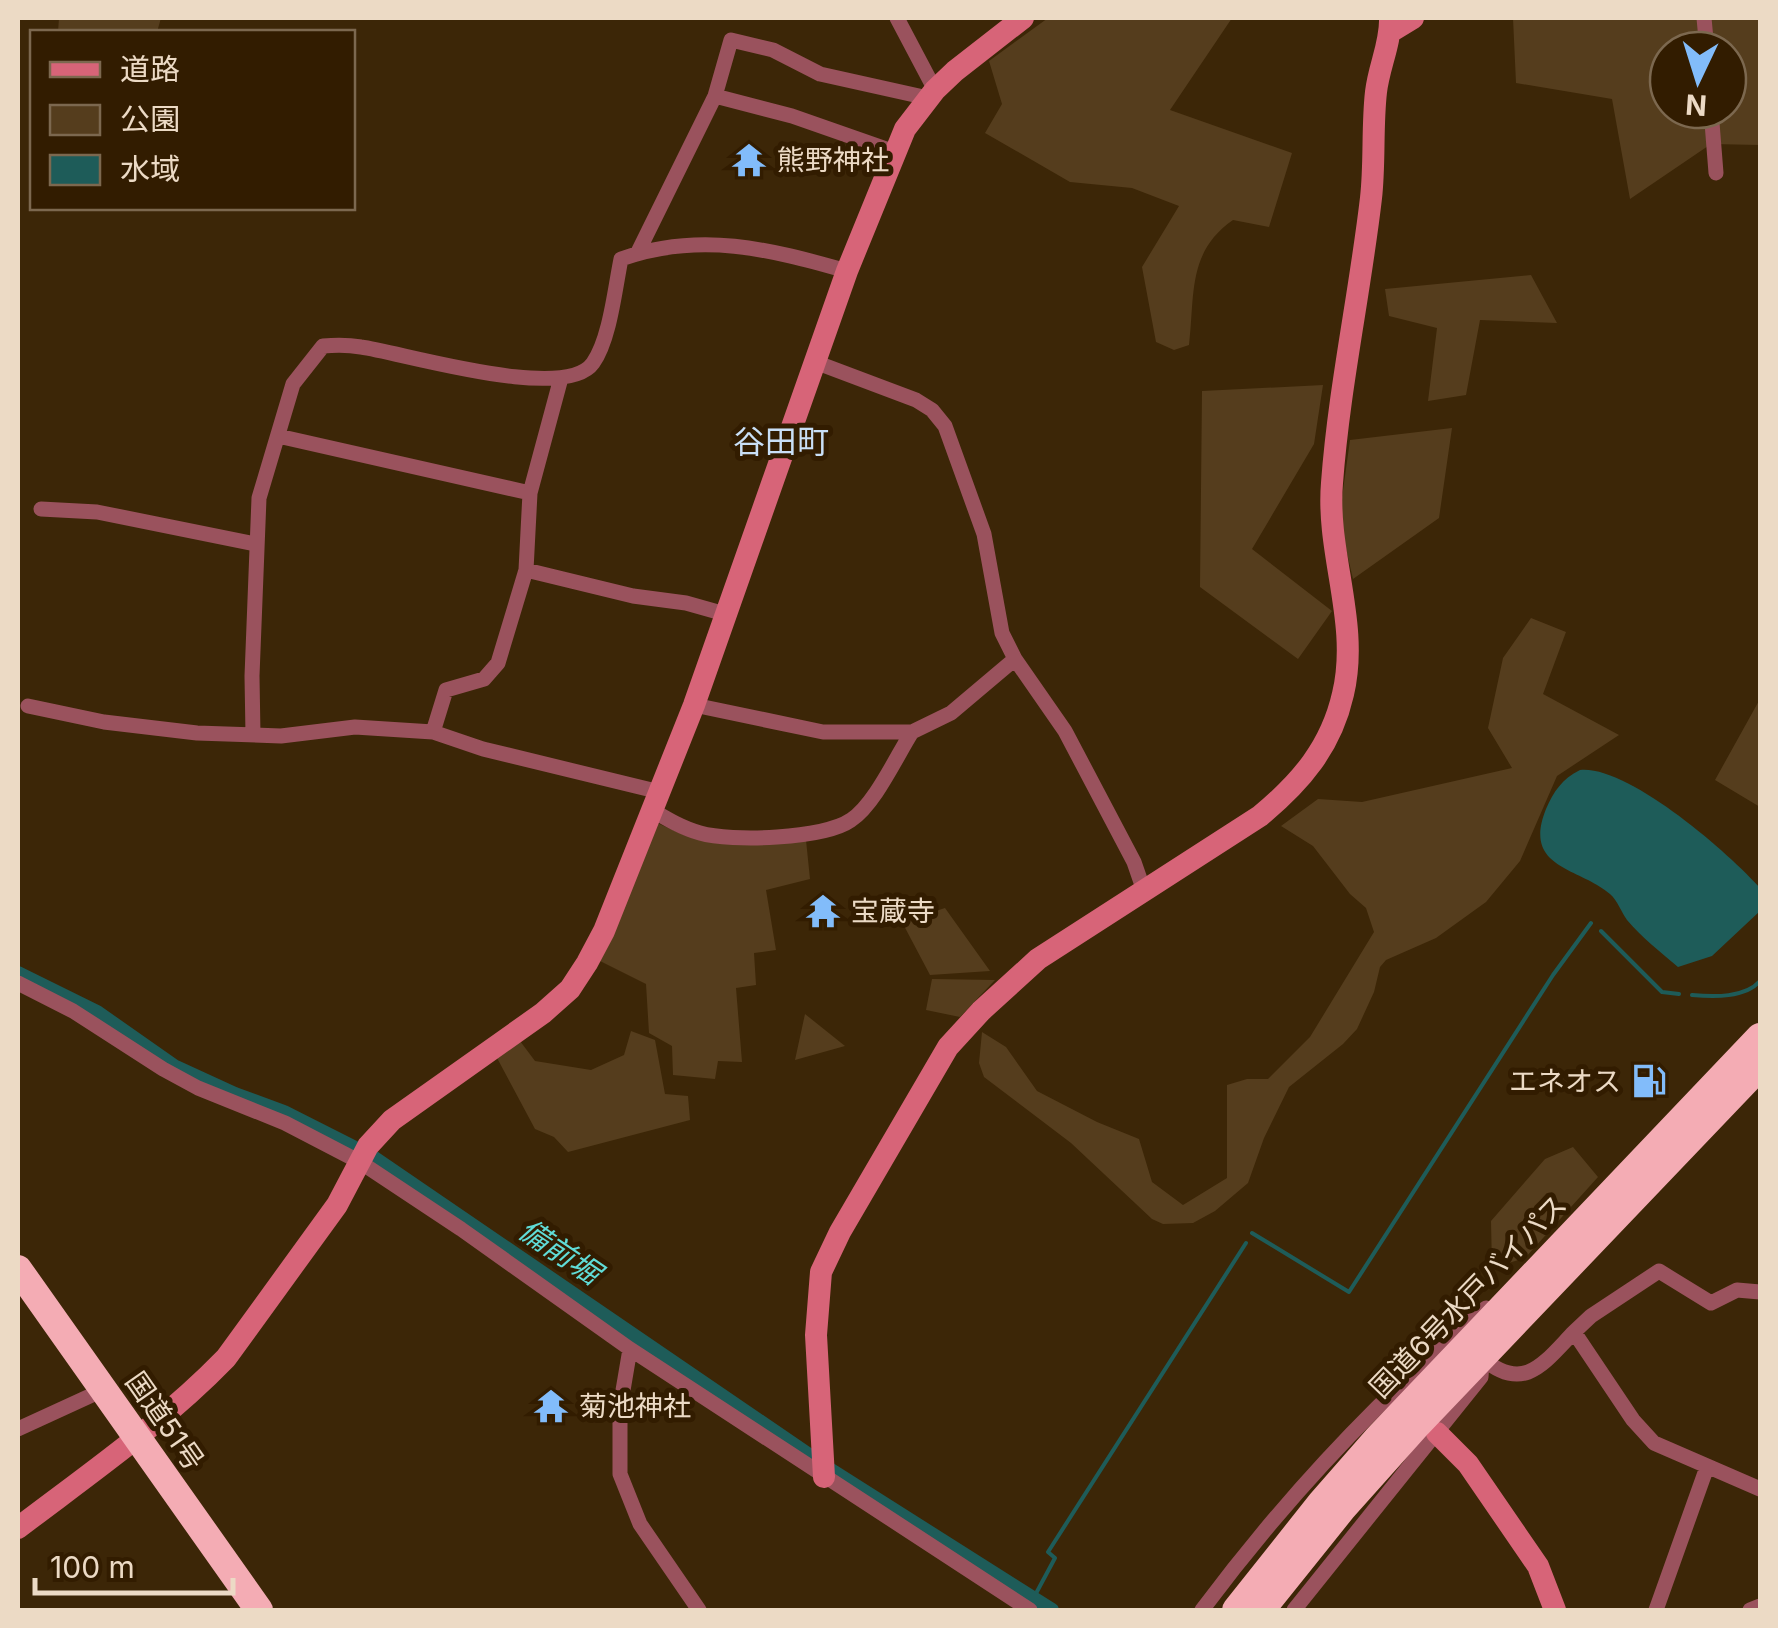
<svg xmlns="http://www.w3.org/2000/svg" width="1778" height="1628" font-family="Inter,'Noto Sans JP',sans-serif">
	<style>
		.green { fill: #553d1d; fill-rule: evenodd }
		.water { fill: #1e5c59 }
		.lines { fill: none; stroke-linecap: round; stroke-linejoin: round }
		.stream { stroke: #1e5c59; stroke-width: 4 }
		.canal { stroke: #1e5c59; stroke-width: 14 }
		.street { stroke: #9a525d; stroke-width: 15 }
		.secondary { stroke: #d76478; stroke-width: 22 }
		.highway { stroke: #f4acb4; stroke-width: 28 }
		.labels { text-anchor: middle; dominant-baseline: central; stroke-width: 10; stroke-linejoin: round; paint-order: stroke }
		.poi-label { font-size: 28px; fill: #ecdac5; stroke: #321c00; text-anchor: start }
		.street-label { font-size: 28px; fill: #ecdac5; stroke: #321c00 }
		.water-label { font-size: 30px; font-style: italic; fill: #60dcd7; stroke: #321c00 }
		.quarter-label { font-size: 32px; fill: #c9dff6; stroke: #321c00 }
	</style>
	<rect width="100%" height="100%" fill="#3c2607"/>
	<path class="green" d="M59 18H161L157 32H58Z
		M1048 18H1232L1170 110 1292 153 1269 227 1233 220C1187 252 1195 295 1189 345L1174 350 1156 342 1142 267 1179 206 1132 188 1070 182 985 133 1002 104 989 61Z
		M1513 18H1757L1760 22V145L1711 144 1630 199 1612 99 1516 83ZM1668 50H1728V110H1668Z
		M1531 275 1557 323 1480 320 1466 395 1428 401 1437 328 1389 316 1385 289Z
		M1323 385 1314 444 1252 549 1332 611 1298 659 1200 587 1202 391Z
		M1452 428 1439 518 1353 579 1339 519 1350 440Z
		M1531 618 1566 632 1543 694 1619 735 1557 776 1520 861 1486 902 1436 938 1386 960 1380 967 1374 992 1357 1029 1343 1044 1289 1087 1264 1138 1248 1183 1215 1211 1193 1223 1163 1224 1152 1219 1071 1143 984 1077 979 1063 982 1032 1006 1047 1037 1091 1097 1122 1139 1139 1152 1182 1183 1205 1227 1178V1085L1247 1079H1268L1310 1037 1374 932 1366 908 1350 894 1313 846 1281 826 1318 799 1362 802 1512 768 1488 728 1503 658Z
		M1760 699V807L1715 780Z
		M655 822 686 836 806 840 810 879 766 890 776 950 754 953 756 985 736 988 742 1062 718 1061 715 1079 673 1075 672 1046 649 1033 646 984 598 960Z
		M945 908 990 971 930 975 902 922Z
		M932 979 995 980 960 1017 926 1010Z
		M805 1014 845 1046 795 1060Z
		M631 1031 655 1040 665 1094 688 1096 690 1120 568 1152 554 1137 535 1129 496 1056 520 1041 535 1061 591 1070 624 1055Z
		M1573 1147 1598 1177 1525 1258 1492 1268 1491 1221 1545 1159Z"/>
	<path class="water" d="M1580 770C1628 765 1729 853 1760 888V911L1712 956 1678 967C1662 953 1641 937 1627 920 1621 912 1618 901 1610 894 1579 867 1522 869 1546 809 1554 791 1562 779 1580 770Z"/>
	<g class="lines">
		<path class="stream" d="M1601 931 1662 992 1679 994
			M1692 995C1714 997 1745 998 1760 981
			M1252 1233 1349 1292 1553 975 1591 923
			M1033 1599 1055 1558 1048 1552 1246 1243"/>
		<path class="canal" d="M18 973 97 1012 174 1066 235 1094 284 1112 373 1157 834 1472 1052 1610"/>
		<path class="street" d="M897 18 935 90
			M1704 18 1707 50
			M715 96 731 40 773 50 820 74 928 98
			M1711 110 1716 173
			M637 254 715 96 792 116 895 152
			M815 362 916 400 932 410 945 426 984 534 1002 633 1015 659 1065 731 1134 862 1143 888
			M278 436 530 493
			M41 509 97 512 255 544
			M526 570 633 596 686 603 725 614
			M694 705 823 732H912L951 713 1015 659
			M28 706 104 722 197 733 281 736 355 727 433 732 483 749 660 792
			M433 732 446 690 484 679 498 663 526 570 530 493 561 378
			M253 735 252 676 259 498 293 384 323 346C336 345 349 345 361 347 404 353 565 403 593 363 610 339 615 288 621 259 700 231 769 249 847 271
			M652 810C667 819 682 828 700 833 731 842 824 839 851 820 875 804 896 757 912 732
			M18 983 73 1011 163 1069 198 1088 285 1123 360 1162 461 1229 630 1349 1030 1610
			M1574 1332 1591 1316 1659 1271 1711 1303 1737 1290 1760 1292
			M630 1349 620 1408V1474L640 1524 699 1610
			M1482 1358C1524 1394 1544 1363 1574 1332L1633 1420 1654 1443 1760 1489
			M18 1429 103 1390
			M1202 1610C1285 1499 1380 1397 1486 1308
			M1294 1610 1481 1377 1482 1362
			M1656 1610 1707 1467
			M1750 1610 1760 1606"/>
		<path class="secondary" d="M1390 32 1413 18
			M1437 1433 1468 1464 1538 1566 1555 1610
			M824 1477 816 1335 821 1272 840 1232 948 1047 981 1011 1038 959 1260 816C1301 782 1331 747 1343 694 1360 623 1326 554 1332 483 1339 388 1360 293 1371 198 1375 163 1372 127 1376 92 1379 66 1391 43 1390 18
			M18 1528C89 1474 164 1422 226 1358L337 1205 368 1146 392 1120 543 1013 570 989 587 963 604 931 694 705 847 271 905 129 935 90 955 71 1023 18"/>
		<path class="highway" d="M18 1269 259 1610
			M1236 1610 1321 1503 1377 1439 1760 1037
			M1261 1610 1342 1509 1418 1424 1760 1066"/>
	</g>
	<defs>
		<g id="temple-bare" transform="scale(2.7)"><path d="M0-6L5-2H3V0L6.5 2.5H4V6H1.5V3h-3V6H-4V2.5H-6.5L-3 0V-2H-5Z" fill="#82bcfa" stroke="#321c00" stroke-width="2.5" paint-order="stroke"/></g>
		<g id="fuel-bare" transform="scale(2.7)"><path d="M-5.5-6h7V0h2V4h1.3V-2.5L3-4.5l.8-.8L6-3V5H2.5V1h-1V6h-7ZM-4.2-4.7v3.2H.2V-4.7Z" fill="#82bcfa" stroke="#321c00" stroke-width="2.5" paint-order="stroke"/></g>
	</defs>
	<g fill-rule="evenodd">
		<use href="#temple-bare" x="749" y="160"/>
		<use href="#temple-bare" x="823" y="911"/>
		<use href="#fuel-bare" x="1649" y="1081"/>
		<use href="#temple-bare" x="551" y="1406"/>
	</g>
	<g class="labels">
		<g class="poi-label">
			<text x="777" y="160">熊野神社</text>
			<text x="851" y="911">宝蔵寺</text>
			<text x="1621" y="1081" text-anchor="end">エネオス</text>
			<text x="579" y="1406">菊池神社</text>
		</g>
		<g class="street-label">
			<text transform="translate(1468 1296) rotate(-46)">国道6号水戸バイパス</text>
			<text transform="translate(165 1421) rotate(55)">国道51号</text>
		</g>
		<g class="water-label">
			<text transform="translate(560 1251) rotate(34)">備前堀</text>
		</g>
		<g class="quarter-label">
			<text x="781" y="441">谷田町</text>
		</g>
	</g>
	<rect width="1778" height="1628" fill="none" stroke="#ecdac5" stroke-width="40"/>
	<rect x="30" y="30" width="325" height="180" fill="#321c00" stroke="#7c684f" stroke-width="2.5"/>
	<rect x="50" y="62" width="50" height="15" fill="#d76478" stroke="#7c684f" stroke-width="2.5"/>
	<text x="120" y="80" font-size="30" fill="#ecdac5">道路</text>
	<rect x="50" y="105" width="50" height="30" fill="#553d1d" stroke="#7c684f" stroke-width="2.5"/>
	<text x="120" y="130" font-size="30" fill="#ecdac5">公園</text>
	<rect x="50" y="155" width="50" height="30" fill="#1e5c59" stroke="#7c684f" stroke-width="2.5"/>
	<text x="120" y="180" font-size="30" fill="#ecdac5">水域</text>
	<g transform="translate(1698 80) rotate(184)"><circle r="48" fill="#321c00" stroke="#7c684f" stroke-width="2.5"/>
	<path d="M0-8L18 38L0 25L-18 38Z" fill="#82bcfa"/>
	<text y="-15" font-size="28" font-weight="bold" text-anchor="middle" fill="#ecdac5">N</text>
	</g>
	<path d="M35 1578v15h198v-15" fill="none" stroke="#ecdac5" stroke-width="5"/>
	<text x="50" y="1578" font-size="30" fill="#ecdac5" stroke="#321c00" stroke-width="8" paint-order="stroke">100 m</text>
</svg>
